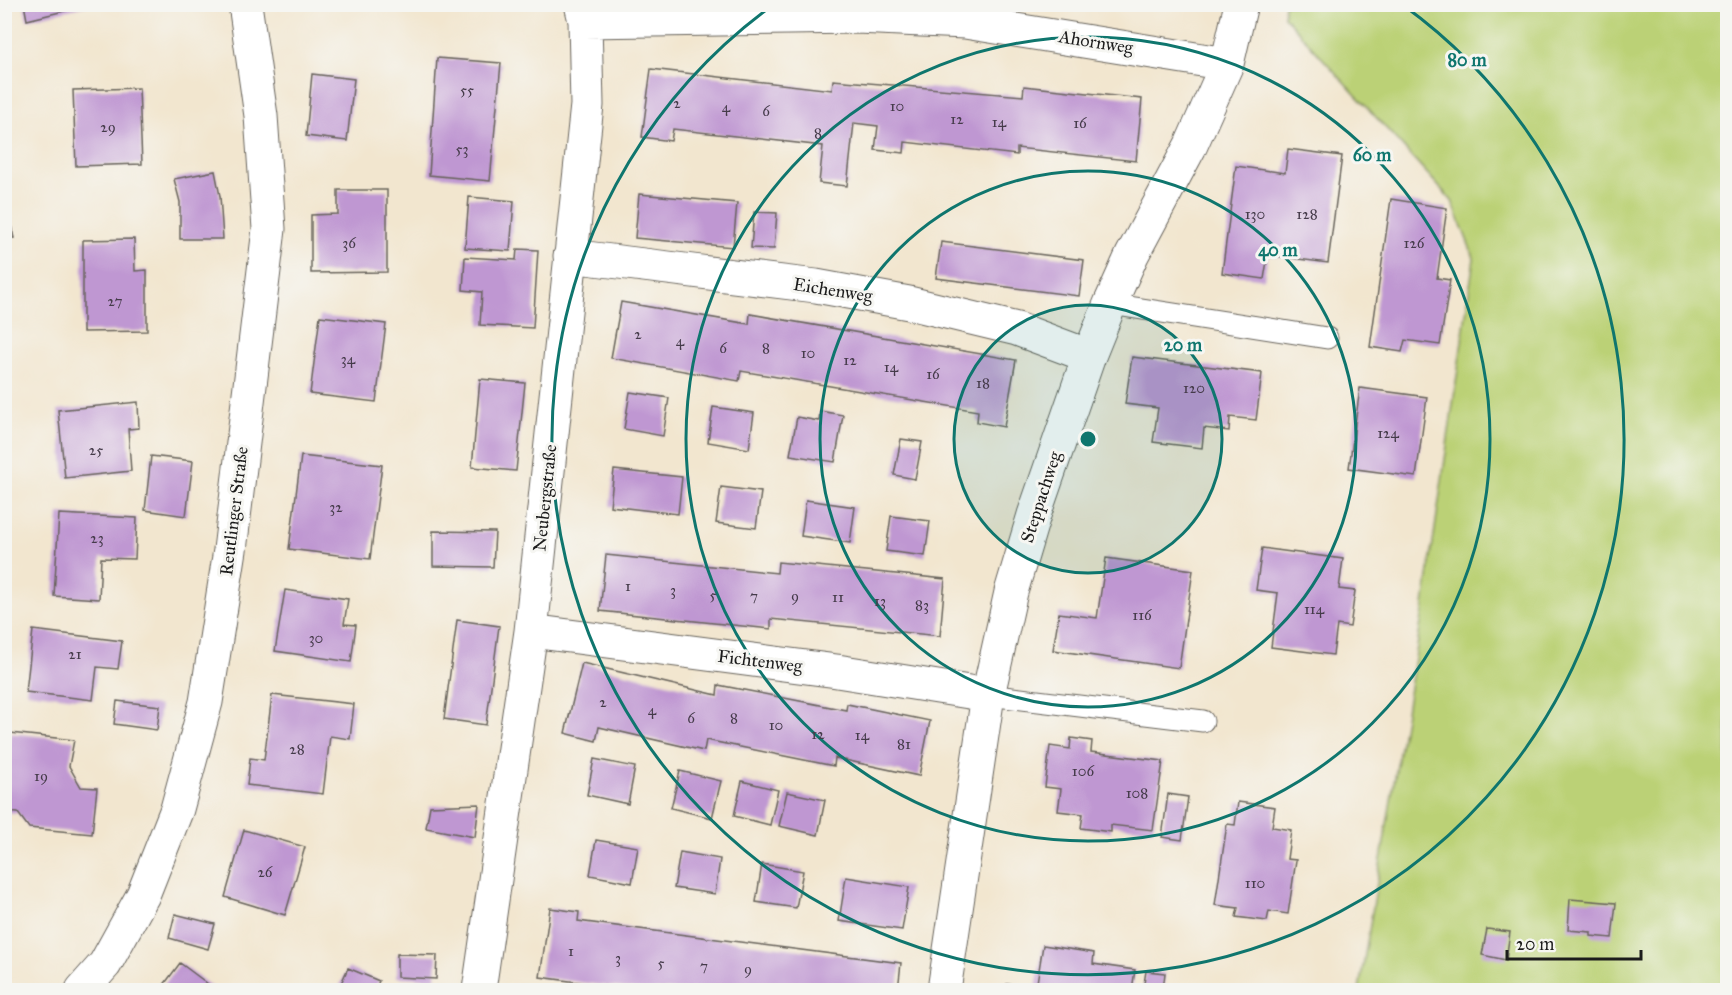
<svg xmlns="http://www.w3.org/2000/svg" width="1732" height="995" font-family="'IM FELL Great Primer',serif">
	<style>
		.green { fill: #bbd176; stroke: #6c7649; stroke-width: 1.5 }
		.building { fill: #bf97d2 }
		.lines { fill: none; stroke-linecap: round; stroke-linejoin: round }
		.service-casing { stroke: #67635b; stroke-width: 23 }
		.minor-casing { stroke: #67635b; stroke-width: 35 }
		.service { stroke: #fff; stroke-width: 21 }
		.minor { stroke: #fff; stroke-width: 33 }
		.ring { fill: none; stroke: #0f766e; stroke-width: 3 }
		.labels { text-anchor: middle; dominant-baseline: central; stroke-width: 6; stroke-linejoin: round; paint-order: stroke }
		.number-label { font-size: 15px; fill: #453b4a }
		.street-label { font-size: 18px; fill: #1c1c1c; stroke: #f6f6f2 }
		.centre { fill: #0f766e; stroke: #f6f6f2; stroke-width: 3 }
		.ring-label { font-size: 18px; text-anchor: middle; font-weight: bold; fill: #0f766e; stroke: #f6f6f2; stroke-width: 6; stroke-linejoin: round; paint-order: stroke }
	</style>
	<rect width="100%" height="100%" fill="#f6f6f2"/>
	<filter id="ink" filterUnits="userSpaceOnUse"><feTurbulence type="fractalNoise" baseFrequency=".0167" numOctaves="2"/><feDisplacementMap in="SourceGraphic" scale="12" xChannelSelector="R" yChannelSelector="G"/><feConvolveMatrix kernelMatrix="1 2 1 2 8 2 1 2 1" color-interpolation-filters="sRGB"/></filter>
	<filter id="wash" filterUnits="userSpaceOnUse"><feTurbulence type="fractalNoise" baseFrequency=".008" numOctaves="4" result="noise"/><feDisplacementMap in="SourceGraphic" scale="24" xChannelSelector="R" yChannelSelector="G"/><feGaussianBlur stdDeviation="1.35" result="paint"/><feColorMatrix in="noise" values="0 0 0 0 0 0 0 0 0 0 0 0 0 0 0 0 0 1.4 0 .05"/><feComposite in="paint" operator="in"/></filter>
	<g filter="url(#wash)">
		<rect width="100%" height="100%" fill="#f2e6cf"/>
		<path class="green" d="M1284 4 1727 5V990H1359L1424 605 1474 258 1452 201 1284 16Z"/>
		<g id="blocks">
			<path class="building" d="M24 4H89V5L27 20Z
				M437 58 501 63 490 181 429 175Z
				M651 69 832 90 833 80 1023 96 1024 86 1142 99 1136 161 1017 148V155L905 142 904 153 875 150 878 126 854 123 847 186 819 183 823 146 673 129 671 141 642 137Z
				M312 74 354 79 347 141 306 136Z
				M139 88 142 164 76 166 73 90Z
				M1288 149 1342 156 1328 263 1268 255 1264 279 1222 273 1236 166 1285 173Z
				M215 171 220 196 223 239H180V202L174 179Z
				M338 190H387V272L311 273V215L338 214Z
				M4 194 14 238 4 239Z
				M639 194 737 203 733 247 635 238Z
				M469 197 514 201 510 251 465 248Z
				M1391 199 1447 208 1437 278 1450 280 1440 345 1405 340 1402 352 1370 347Z
				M754 212 777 213 774 249 751 248Z
				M134 239 135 271 147 270V331L83 332V240Z
				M941 242 1084 260 1079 296 936 278Z
				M517 249 538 250 533 328 480 325 482 292 463 290 465 257 516 260Z
				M621 302 749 324 750 314 1016 360 1004 427 977 422 978 411 907 399 741 371 739 381 611 358Z
				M320 316 386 324 376 402 310 394Z
				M1132 357 1262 373 1256 420 1230 417 1229 431 1204 428 1202 448 1153 442 1158 408 1125 404Z
				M480 379 525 383 516 471 472 467Z
				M1360 388 1427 397 1416 477 1349 468Z
				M630 392 669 398 663 436 624 429Z
				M138 402 139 428 128 429 131 471 65 478 58 410Z
				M713 407 754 413 749 449 708 442Z
				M820 411 843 415 835 462 790 455 797 417 819 421Z
				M901 439 922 442 915 479 894 475Z
				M151 456 193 461 186 516 145 510Z
				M301 456 382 465 370 559 289 549Z
				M614 470 682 477 678 514 610 506Z
				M721 487 761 492 756 528 716 523Z
				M806 500 855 507 850 543 801 536Z
				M59 514 137 518 135 559 101 558 99 599 54 596Z
				M891 516 930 521 925 556 886 551Z
				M433 531 495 532 493 567 433 566Z
				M1262 548 1343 559 1339 589 1355 591 1350 627 1337 625 1333 655 1271 647 1278 593 1256 590Z
				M606 555 777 573 778 562 945 579 940 636 771 619V629L600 611Z
				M1106 558 1193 570 1179 668 1053 650 1059 613 1097 618Z
				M285 590 348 599 344 624 356 625 351 662 275 651Z
				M457 620 499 626 486 725 444 719Z
				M33 630 122 641 118 669 97 667 93 700 26 692Z
				M582 663 717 695 718 685 846 710 847 704 930 721 919 776 835 758 834 766 706 740 704 751 599 727 596 741 565 733Z
				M272 695 354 704 350 739 330 736 323 794 247 785 250 758 264 760Z
				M117 701 160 706 157 730 114 724Z
				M10 733 74 740 69 766 81 787 97 788 92 834 29 828 18 813 4 812V788Z
				M1071 738 1092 741 1091 752 1163 761 1153 830 1111 825V832L1081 828 1083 814 1058 811 1061 789 1045 787 1050 746 1070 749Z
				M594 759 635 767 628 804 587 795Z
				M680 771 721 781 712 818 671 808Z
				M742 781 778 790 770 825 734 816Z
				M787 792 825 800 818 835 779 826Z
				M1168 794 1188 797 1182 840 1162 837Z
				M1238 802 1275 807 1272 827 1291 830 1287 859 1296 860 1288 914 1269 911 1267 921 1236 917 1238 908 1215 905 1227 824 1235 825Z
				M479 804 475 837 426 828 430 806Z
				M244 830 305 847 285 915 225 897Z
				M596 840 638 847 632 883 590 875Z
				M680 852 720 859 715 894 674 888Z
				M762 864 803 871 796 908 756 902Z
				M846 877 909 887 902 930 839 921Z
				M1570 899 1616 903 1612 938 1591 936V932L1568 930Z
				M550 908 579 912 578 921 901 963 898 990H637L540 977Z
				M175 914 215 924 208 949 169 938Z
				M1487 929 1510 932 1506 960 1482 955Z
				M1043 945 1094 953 1093 964 1135 970 1132 990H1007V984L1036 989Z
				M397 954 437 955 436 979 397 977Z
				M180 963 216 990H160Z
				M348 968 379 981 375 990H338Z
				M1146 971 1165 973 1163 990H1143Z"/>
		</g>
	</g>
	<g filter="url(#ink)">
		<use href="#blocks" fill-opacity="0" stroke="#67635b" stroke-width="1.5"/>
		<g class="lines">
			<g class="service-casing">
				<path id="service" d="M1110 304 1327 338
					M988 695 1203 721"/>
			</g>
			<g class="minor-casing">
				<path id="minor" d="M585 21 857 17 965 22 1227 64
					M570 256 816 286 909 303 1017 329 1089 356
					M531 631 837 671 988 695
					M82 990 105 964 143 895 177 809 206 702 230 550 269 229 261 116 245 4
					M479 990 531 631 587 105 585 21 581 4
					M944 990 988 695 1011 592 1034 515 1089 356 1110 304 1132 255 1191 145 1227 64 1241 4"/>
			</g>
			<use href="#service" class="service"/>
			<use href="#minor" class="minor"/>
		</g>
	</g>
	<circle cx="1088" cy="439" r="134" fill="#0f766e" fill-opacity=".12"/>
	<g class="ring">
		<circle cx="1088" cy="439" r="134"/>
		<circle cx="1088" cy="439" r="268"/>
		<circle cx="1088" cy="439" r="402"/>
		<path d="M1403 5A536 536 0 1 1 773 5"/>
	</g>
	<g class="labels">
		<g class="number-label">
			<text x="467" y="90">55</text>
			<text x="677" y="103">2</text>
			<text x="897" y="106">10</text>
			<text x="726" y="107">4</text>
			<text x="766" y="111">6</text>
			<text x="957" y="119">12</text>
			<text x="999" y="122">14</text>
			<text x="1080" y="123">16</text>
			<text x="108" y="127">29</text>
			<text x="818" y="133">8</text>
			<text x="462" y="149">53</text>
			<text x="1255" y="214">130</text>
			<text x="1307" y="214">128</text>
			<text x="349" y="243">36</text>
			<text x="1414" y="243">126</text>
			<text x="115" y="301">27</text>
			<text x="638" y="334">2</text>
			<text x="680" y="341">4</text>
			<text x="723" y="348">6</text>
			<text x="766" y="348">8</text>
			<text x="808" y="353">10</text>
			<text x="348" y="359">34</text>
			<text x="850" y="360">12</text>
			<text x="891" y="367">14</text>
			<text x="933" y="374">16</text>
			<text x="983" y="383">18</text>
			<text x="1194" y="388">120</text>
			<text x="1388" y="433">124</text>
			<text x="96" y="450">25</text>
			<text x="336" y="507">32</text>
			<text x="97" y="538">23</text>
			<text x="628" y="586">1</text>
			<text x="673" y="590">3</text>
			<text x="713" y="595">5</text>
			<text x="754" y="596">7</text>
			<text x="795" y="596">9</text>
			<text x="838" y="597">11</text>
			<text x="880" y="601">13</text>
			<text x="922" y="605">83</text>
			<text x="1314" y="609">114</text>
			<text x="1142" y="615">116</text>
			<text x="316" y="638">30</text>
			<text x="75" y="654">21</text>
			<text x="603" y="702">2</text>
			<text x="652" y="710">4</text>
			<text x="691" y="718">6</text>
			<text x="734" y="718">8</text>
			<text x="776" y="725">10</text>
			<text x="818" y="734">12</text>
			<text x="862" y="735">14</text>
			<text x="904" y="744">81</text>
			<text x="297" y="749">28</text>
			<text x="1083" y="771">106</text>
			<text x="41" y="776">19</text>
			<text x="1137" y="793">108</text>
			<text x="265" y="872">26</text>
			<text x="1255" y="883">110</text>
			<text x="571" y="951">1</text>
			<text x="618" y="958">3</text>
			<text x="661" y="963">5</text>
			<text x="704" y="966">7</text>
			<text x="748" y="969">9</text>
		</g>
		<g class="street-label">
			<text transform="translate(1096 42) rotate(9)">Ahornweg</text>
			<text transform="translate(833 290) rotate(9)">Eichenweg</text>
			<text transform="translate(1041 497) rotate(-72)">Steppachweg</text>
			<text transform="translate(545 498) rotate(-84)">Neubergstraße</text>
			<text transform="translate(234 511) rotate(-83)">Reutlinger Straße</text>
			<text transform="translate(760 661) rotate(7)">Fichtenweg</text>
		</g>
	</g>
	<circle cx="1088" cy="439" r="9" class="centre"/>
	<g class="ring-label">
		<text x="1467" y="66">80 m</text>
		<text x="1372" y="161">60 m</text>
		<text x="1278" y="256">40 m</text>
		<text x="1183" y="351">20 m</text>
	</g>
	<rect width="1732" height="995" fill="none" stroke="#f6f6f2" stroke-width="24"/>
	<path d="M1507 950v9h134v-9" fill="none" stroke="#1c1c1c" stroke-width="3"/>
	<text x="1516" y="950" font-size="18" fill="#1c1c1c" stroke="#f6f6f2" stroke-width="4.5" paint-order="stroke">20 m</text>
</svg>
